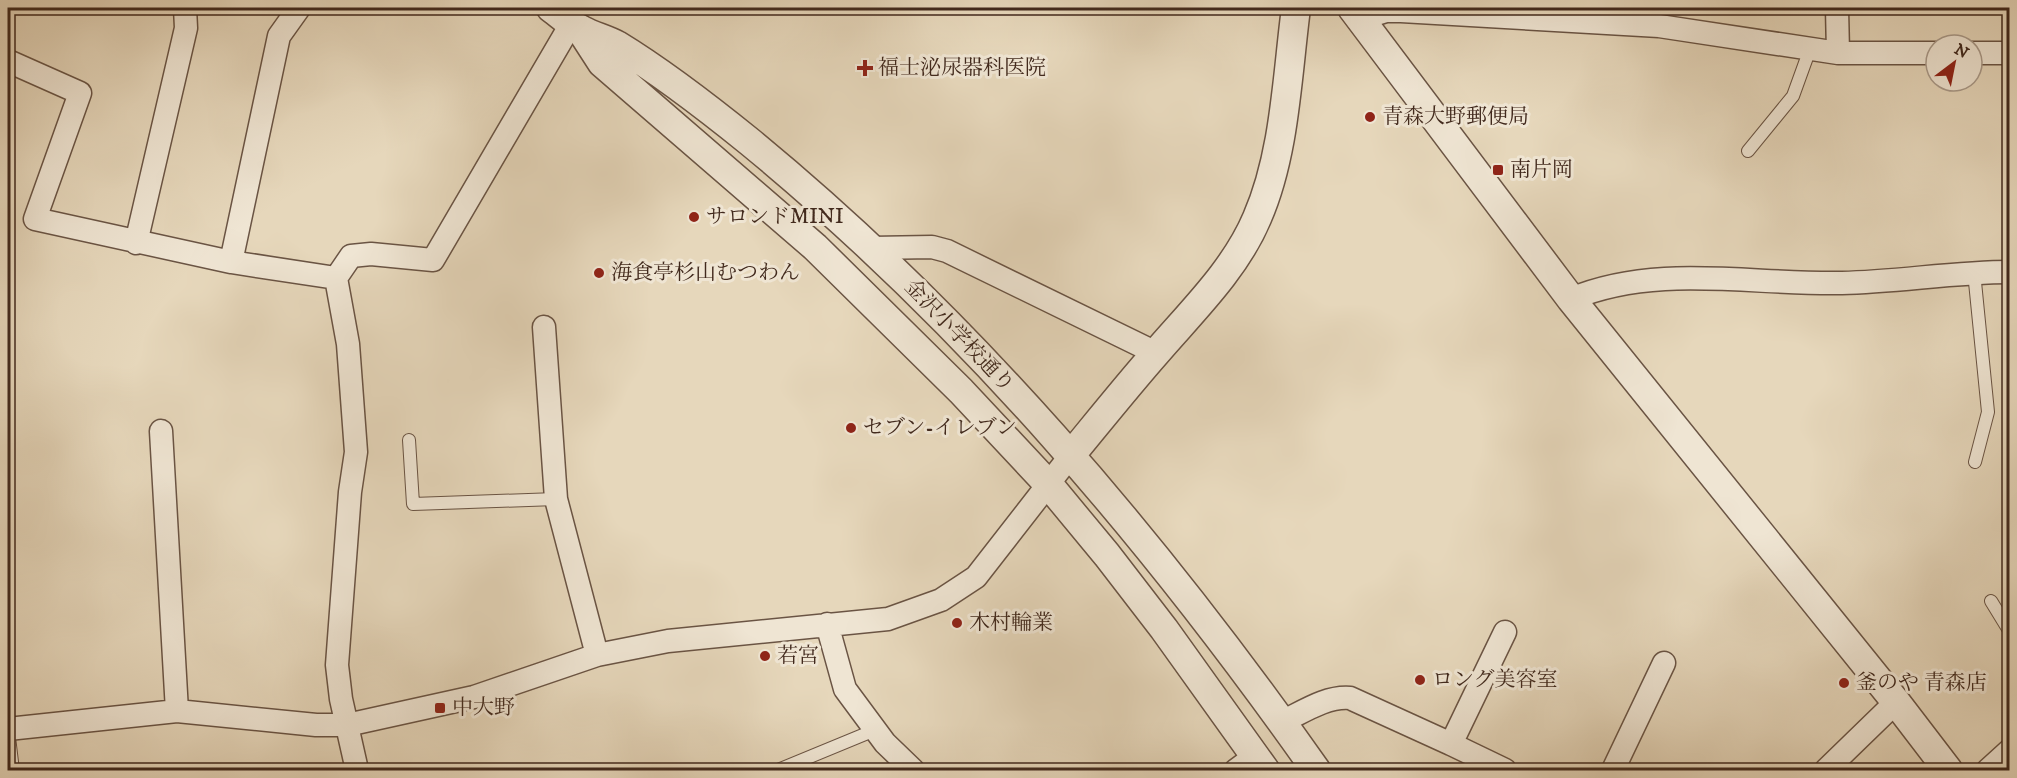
<svg xmlns="http://www.w3.org/2000/svg" width="2017" height="778" font-family="'IM FELL DW Pica','Noto Serif JP',serif">
	<style>
		.lines { fill: none; stroke-linecap: round; stroke-linejoin: round }
		.service-casing { stroke: #6a5444; stroke-width: 14 }
		.minor-casing { stroke: #6a5444; stroke-width: 25 }
		.tertiary-casing { stroke: #6a5444; stroke-width: 31 }
		.service { stroke: #efe5d3; stroke-width: 12 }
		.minor { stroke: #efe5d3; stroke-width: 22 }
		.tertiary { stroke: #efe5d3; stroke-width: 28 }
		.poi-dot { fill: #8f2418; stroke: #efe5d3; stroke-width: 2 }
		.labels { text-anchor: middle; dominant-baseline: central; stroke-width: 6; stroke-linejoin: round; paint-order: stroke }
		.poi-label { font-size: 21px; fill: #41291d; stroke: #efe5d3; text-anchor: start }
		.street-label { font-size: 21px; fill: #41291d; stroke: #efe5d3 }
	</style>
	<rect width="100%" height="100%" fill="#e6d7bb"/>
	<filter id="stains"><feTurbulence type="fractalNoise" baseFrequency=".00333" numOctaves="4"/><feColorMatrix values="0 0 0 0 .2 0 0 0 0 .09 0 0 0 0 .02 0 0 0 .5 -.17"/></filter>
	<radialGradient id="worn" r=".72"><stop offset=".6" stop-color="#630" stop-opacity="0"/><stop offset="1" stop-color="#630" stop-opacity=".3"/></radialGradient>
	<g class="lines">
		<g class="service-casing">
			<path id="service" d="M1748 151 1793 96 1810 49
				M1974 272 1988 412 1975 462
				M409 440 413 504 556 499
				M1991 601 2010 632
				M8 729 13 770
				M778 770 875 730"/>
		</g>
		<g class="minor-casing">
			<path id="minor" d="M1837 8 1838 53
				M1360 19 1386 11H1401L1659 26 1838 53H1936
				M1972 53H2010
				M8 61 80 93 35 219 231 262 336 278
				M136 243 186 28 185 8
				M872 248 932 247 947 251 1156 353
				M231 262 279 36 299 8
				M1571 299C1657 263 1751 285 1842 283 1898 282 1953 272 2010 272
				M544 327 556 499 597 655
				M161 431 177 711
				M827 624 845 689 885 743 913 770
				M1282 722C1303 712 1326 696 1350 698L1451 744
				M8 729 177 711 316 725H347L474 697 597 655 668 641 888 619 941 600 976 577 1071 455
				M357 770 341 699 337 665 350 492 356 452 348 344 336 278 351 256 371 254 433 260 571 24
				M1236 770 1255 756
				M1505 770 1451 744 1505 632
				M1613 770 1664 663
				M1826 770 1896 702
				M1988 770 2010 750"/>
		</g>
		<g class="tertiary-casing">
			<path id="tertiary" d="M551 8C561 15 570 25 582 30 593 36 606 39 617 45 663 73 708 108 750 142 969 322 1153 539 1316 770
				M1352 8 1571 299 1896 702 1948 770
				M580 29 602 63 815 247 961 391 1049 485 1107 555 1164 629 1265 770
				M1071 455C1099 421 1127 386 1156 353 1192 311 1235 270 1257 218 1285 154 1287 77 1296 8"/>
		</g>
		<use href="#service" class="service"/>
		<use href="#minor" class="minor"/>
		<use href="#tertiary" class="tertiary"/>
	</g>
	<g class="poi-dot">
		<path d="M862 59h6v6h6v6h-6v6h-6v-6h-6v-6h6z"/>
		<circle cx="1370" cy="117" r="6"/>
		<rect x="1492" y="164" width="12" height="12" rx="3"/>
		<circle cx="694" cy="217" r="6"/>
		<circle cx="599" cy="273" r="6"/>
		<circle cx="851" cy="428" r="6"/>
		<circle cx="957" cy="623" r="6"/>
		<circle cx="765" cy="656" r="6"/>
		<circle cx="1420" cy="680" r="6"/>
		<circle cx="1844" cy="683" r="6"/>
		<rect x="434" y="702" width="12" height="12" rx="3"/>
	</g>
	<g class="labels">
		<g class="poi-label">
			<text x="878" y="68">福士泌尿器科医院</text>
			<text x="1382" y="117">青森大野郵便局</text>
			<text x="1510" y="170">南片岡</text>
			<text x="706" y="217">サロンドMINI</text>
			<text x="611" y="273">海食亭杉山むつわん</text>
			<text x="863" y="428">セブン-イレブン</text>
			<text x="969" y="623">木村輪業</text>
			<text x="777" y="656">若宮</text>
			<text x="1432" y="680">ロング美容室</text>
			<text x="1856" y="683">釜のや 青森店</text>
			<text x="452" y="708">中大野</text>
		</g>
		<g class="street-label">
			<text transform="translate(959 336) rotate(46)">金沢小学校通り</text>
		</g>
	</g>
	<rect width="2017" height="778" fill="none" stroke="#e6d7bb" stroke-width="30"/>
	<rect x="9" y="9" width="1999" height="760" fill="none" stroke="#41291d" stroke-width="3"/>
	<rect x="15" y="15" width="1987" height="748" fill="none" stroke="#41291d" stroke-width="1.5"/>
	<g transform="translate(1954 63) rotate(32)"><circle r="28" fill="#efe5d3" stroke="#a99a8a" stroke-width="1.5"/>
	<path d="M0-4.5L10 22L0 15L-10 22Z" fill="#8f2418"/>
	<text y="-9" font-size="16" font-weight="bold" text-anchor="middle" fill="#41291d">N</text>
	</g>
	<rect width="100%" height="100%" filter="url(#stains)"/>
	<rect width="100%" height="100%" fill="url(#worn)"/>
</svg>
